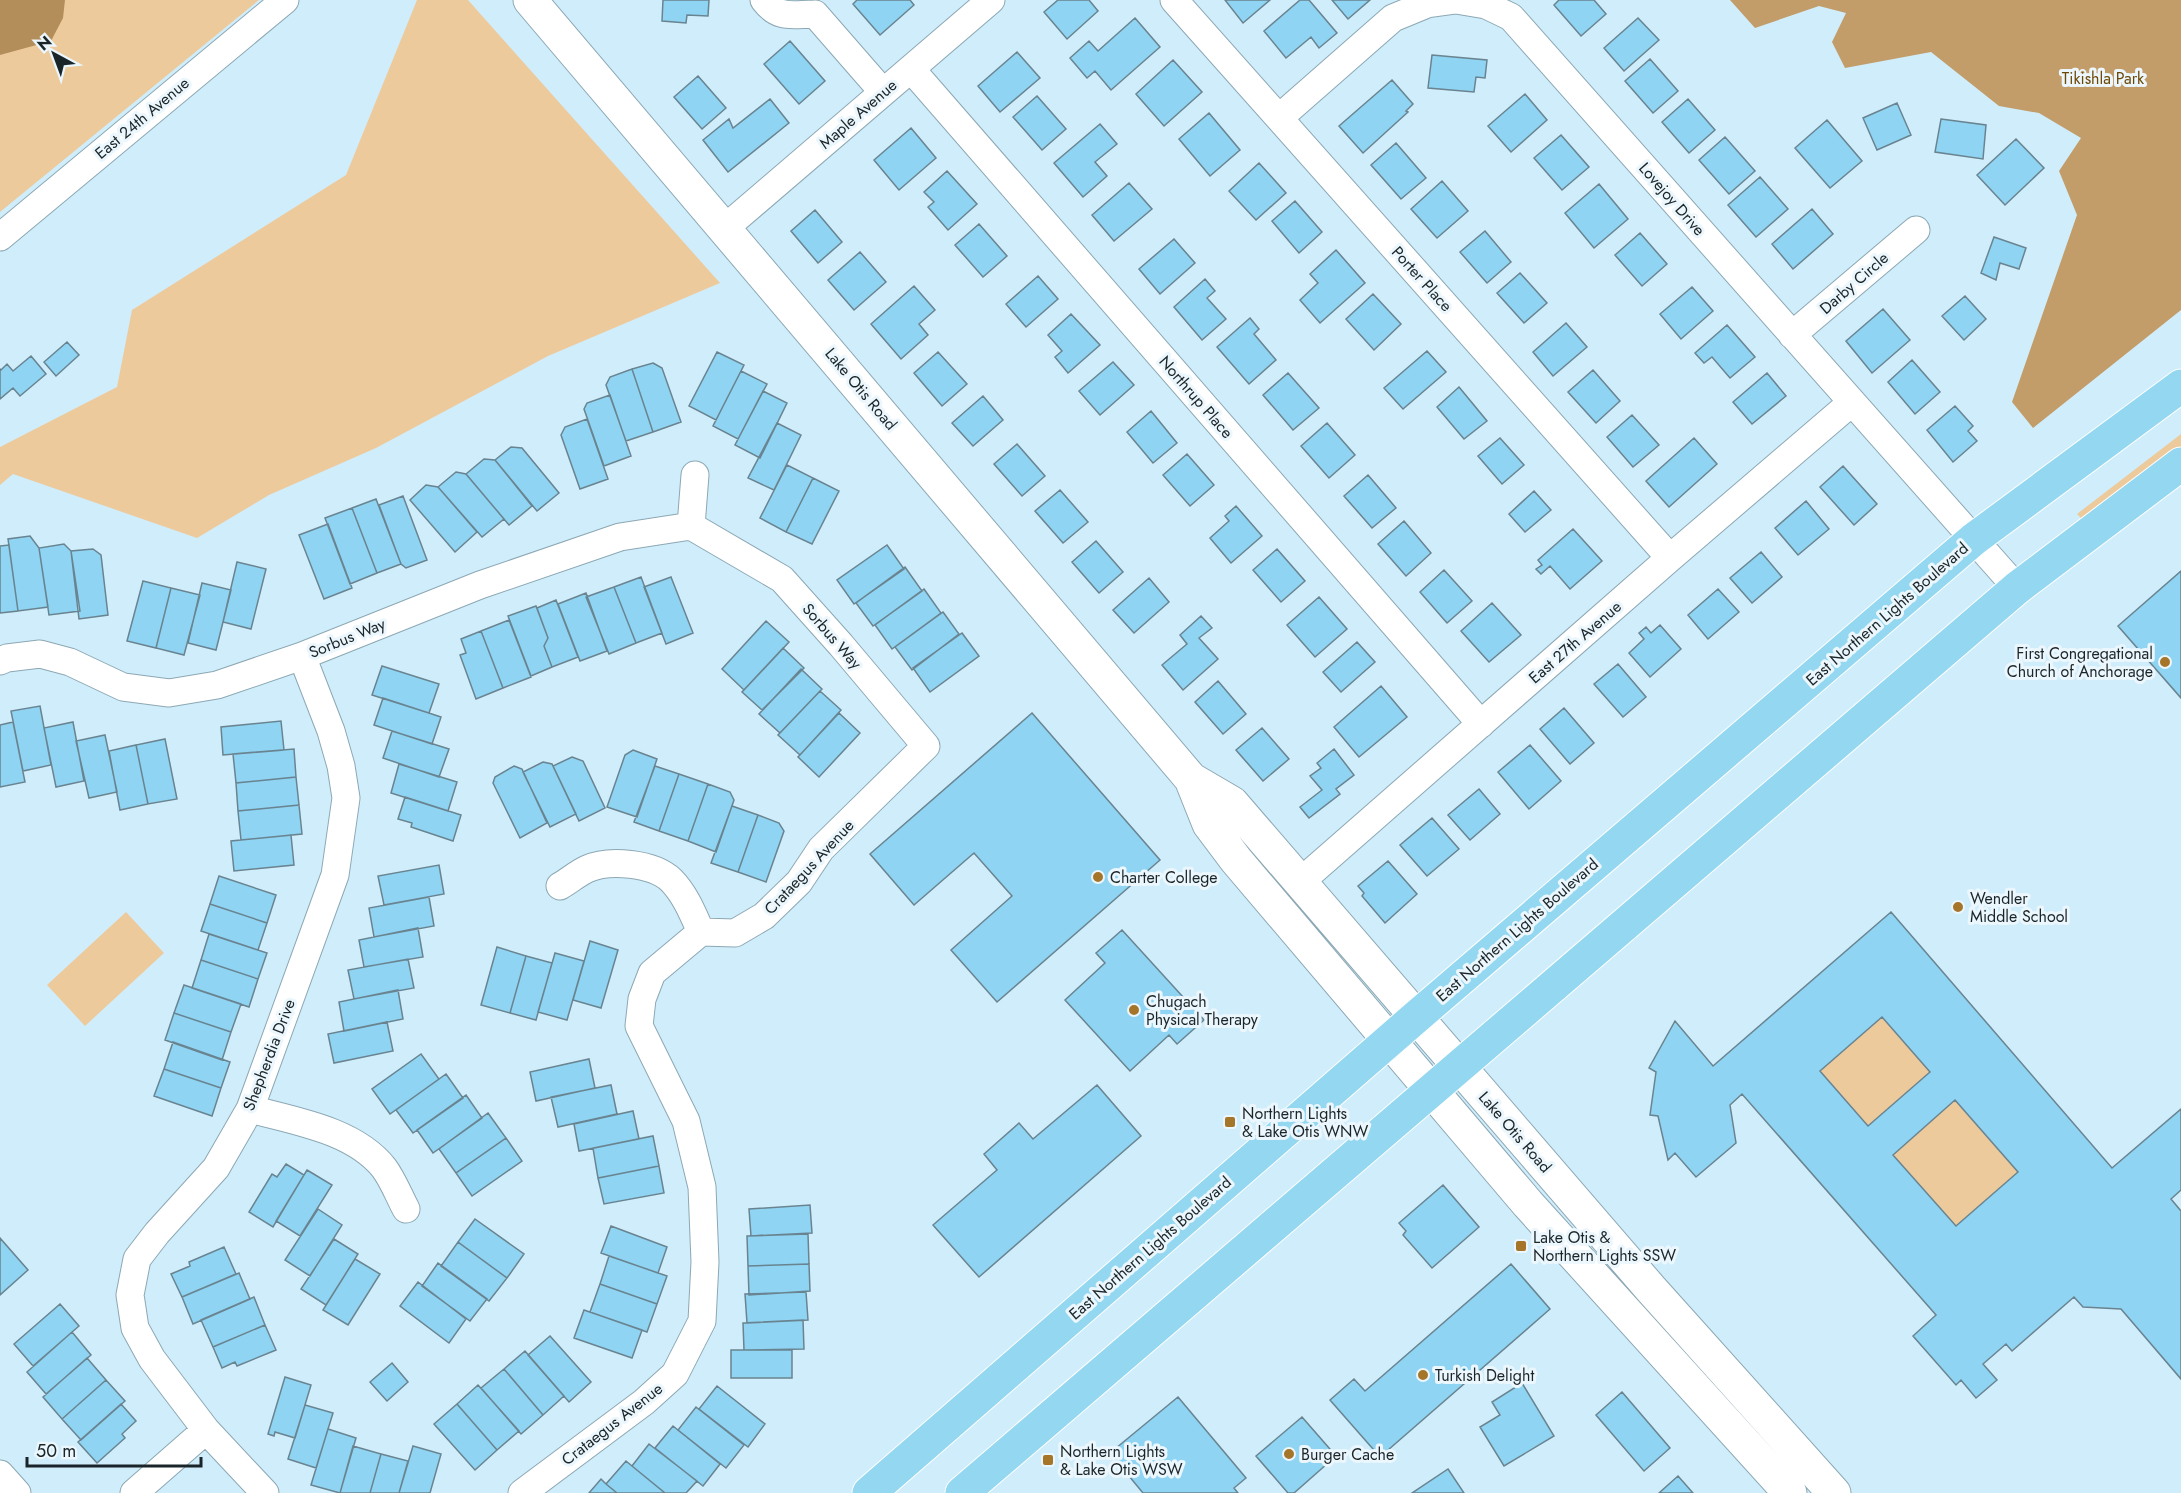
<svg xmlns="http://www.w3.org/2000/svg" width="2181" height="1493" font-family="Jost,sans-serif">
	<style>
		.green { fill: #edca9c }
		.forest { fill: #c29c69 }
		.water { fill: #b38e5b }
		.building { fill: #8fd4f2; stroke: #698490; stroke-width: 1.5; fill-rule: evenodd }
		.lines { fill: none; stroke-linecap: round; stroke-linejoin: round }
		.street-casing { stroke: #8ca8b4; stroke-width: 29 }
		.secondary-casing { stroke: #8ca8b4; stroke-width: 35 }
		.primary-casing { stroke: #fff; stroke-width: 35 }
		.street { stroke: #fff; stroke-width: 27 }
		.secondary { stroke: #fff; stroke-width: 33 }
		.primary { stroke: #93d7f1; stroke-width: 33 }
		.poi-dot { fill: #a5752a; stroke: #ecf7fd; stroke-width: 2 }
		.labels { text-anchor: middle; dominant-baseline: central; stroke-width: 6; stroke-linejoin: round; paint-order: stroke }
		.park-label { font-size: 16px; fill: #6d4805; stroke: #ecf7fd }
		.street-label { font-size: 16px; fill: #1a2529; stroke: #ecf7fd }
		.poi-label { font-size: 16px; fill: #1a2529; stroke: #ecf7fd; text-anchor: start }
	</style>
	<rect width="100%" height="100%" fill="#d0edfb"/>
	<path class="green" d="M0 0H259L0 212Z
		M417 0H468L720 283 548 356 376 448 269 495 197 538 13 474 0 485V447L117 387 132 310 346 175Z
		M2181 434V457L2088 525 2077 514Z
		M126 912 164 953 85 1026 47 985Z
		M1882 1017 1930 1072 1868 1126 1820 1071Z
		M1955 1100 2018 1172 1956 1226 1893 1155Z"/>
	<path class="forest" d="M1730 0H2181V310L2033 428 2012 402 2077 215 2059 171 2081 138 2039 113 1999 106 1931 52 1845 68 1832 42 1846 13 1819 6 1755 28Z"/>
	<path class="water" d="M0 0H65L63 18 51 41 0 55Z"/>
	<path class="building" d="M663 0H709L708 16 687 15 686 23 662 21Z
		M857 0H910L914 5 880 35 853 4Z
		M1058 0H1089L1098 11 1067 39 1044 12Z
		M1225 0H1270L1243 23Z
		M1300 0H1309L1337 33 1319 48 1311 37 1286 58 1264 31Z
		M1332 0H1370L1348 19Z
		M1559 0H1594L1606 14 1581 36 1554 5Z
		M1135 18 1160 47 1111 90 1095 71 1087 78 1070 58 1089 41 1098 51Z
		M1638 18 1659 40 1624 71 1604 48Z
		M790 41 825 81 799 104 764 64Z
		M1017 52 1040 78 1000 112 978 86Z
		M1432 55 1487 60 1485 78 1476 77 1474 92 1428 88Z
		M1650 59 1678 91 1653 113 1625 81Z
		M1173 60 1202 92 1164 126 1136 94Z
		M698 76 726 108 702 129 674 97Z
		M1392 80 1413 104 1406 111 1408 112 1363 153 1339 126Z
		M1525 94 1547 120 1511 152 1488 126Z
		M1037 96 1066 129 1042 150 1013 117Z
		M770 99 789 123 728 172 703 140 729 119 733 128Z
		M1688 99 1715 130 1689 153 1662 122Z
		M1897 103 1911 135 1877 150 1863 118Z
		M1209 113 1240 150 1210 176 1179 139Z
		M1941 119 1986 125 1983 159 1935 152Z
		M1827 120 1862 161 1830 188 1795 148Z
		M1100 124 1117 144 1095 162 1107 176 1083 197 1054 163Z
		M911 128 936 158 899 190 874 160Z
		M1561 135 1589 167 1562 190 1534 158Z
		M1725 137 1755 171 1729 194 1699 160Z
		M2016 139 2044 168 2005 205 1977 175Z
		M1396 143 1426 178 1401 199 1371 165Z
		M1259 163 1286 193 1256 220 1229 191Z
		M947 171 977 204 948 230 928 207 934 202 924 192Z
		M1760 177 1788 209 1756 237 1728 205Z
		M1442 181 1468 211 1437 238 1411 209Z
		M1129 183 1152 209 1114 241 1092 215Z
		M1599 184 1628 219 1594 248 1565 213Z
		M1295 201 1322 232 1299 253 1272 221Z
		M1812 209 1833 234 1793 269 1772 244Z
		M815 210 842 242 818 263 791 231Z
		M979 224 1007 256 983 277 955 245Z
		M1485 231 1511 262 1487 283 1460 252Z
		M1640 233 1667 264 1642 286 1615 255Z
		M1994 237 2026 248 2019 269 2000 263 1996 280 1981 273Z
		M1174 239 1195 263 1160 294 1139 269Z
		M1336 250 1365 283 1320 323 1300 300 1318 283 1310 274Z
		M860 252 886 282 854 310 828 280Z
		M1520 273 1547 303 1524 323 1497 293Z
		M1038 276 1058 299 1026 327 1006 304Z
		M1205 279 1215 291 1207 298 1226 319 1202 340 1174 307Z
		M914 286 935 310 919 324 928 335 901 359 871 324Z
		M1692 287 1713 311 1681 339 1660 314Z
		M1373 294 1401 324 1374 350 1346 319Z
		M1965 296 1986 319 1964 340 1942 316Z
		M1883 309 1910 340 1872 373 1846 341Z
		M1071 314 1100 345 1068 373 1055 357 1062 351 1048 335Z
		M1250 318 1259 329 1254 334 1276 360 1249 384 1217 347Z
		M1566 323 1587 347 1553 376 1533 352Z
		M1727 325 1755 357 1730 378 1712 357 1704 363 1695 353Z
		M67 342 79 355 56 376 44 362Z
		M1427 351 1446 372 1403 409 1384 388Z
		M717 352 744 365 716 420 689 406Z
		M938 352 967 384 942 406 914 373Z
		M31 356 46 374 20 396 13 388 0 399V369L1 370 7 364 13 371Z
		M1912 360 1940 392 1915 414 1888 382Z
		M1113 362 1134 385 1100 415 1079 391Z
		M653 363 662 368 681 422 653 432 632 369Z
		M632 369 653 432 626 441 606 385 610 377Z
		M1593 370 1620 401 1596 423 1568 392Z
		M741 371 767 384 738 439 713 426Z
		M1288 373 1319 408 1293 430 1263 395Z
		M1767 373 1786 396 1752 424 1733 402Z
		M1459 387 1487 421 1464 439 1437 407Z
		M763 391 787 403 760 458 735 445Z
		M610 395 631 456 604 466 584 409 587 403Z
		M983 396 1003 420 973 446 952 423Z
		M1955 406 1973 426 1968 431 1977 441 1953 462 1927 430Z
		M1151 411 1177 443 1153 463 1127 432Z
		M1632 415 1659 445 1633 467 1607 437Z
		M587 419 608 479 580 489 561 435 565 427Z
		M777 423 801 435 774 490 748 478Z
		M1327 423 1355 455 1329 478 1301 446Z
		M1500 438 1524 465 1502 484 1478 456Z
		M1694 438 1717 464 1669 507 1646 481Z
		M1017 444 1045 476 1022 496 994 464Z
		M511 447 522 448 559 493 537 511 495 460Z
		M1187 454 1214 485 1190 506 1163 475Z
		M484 459 495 460 532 506 509 525 466 474Z
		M787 465 813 478 786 532 760 518Z
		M1843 466 1877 504 1854 525 1820 487Z
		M456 472 466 474 504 519 482 537 438 487Z
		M1368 475 1396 508 1372 528 1344 496Z
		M813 478 839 491 812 544 786 532Z
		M426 485 438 487 477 532 455 552 410 500Z
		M1060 490 1088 522 1063 543 1035 511Z
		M1534 491 1551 510 1525 532 1509 514Z
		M403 496 427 560 406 568 401 564 379 505Z
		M376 499 401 564 377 573 352 508Z
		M1806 501 1829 529 1798 555 1775 528Z
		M1236 506 1262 536 1231 563 1210 538 1229 521 1225 516Z
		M352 508 377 573 350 584 325 518Z
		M1404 521 1431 553 1406 576 1378 544Z
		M328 524 352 588 324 599 299 535Z
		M1573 529 1602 561 1570 589 1550 566 1541 574 1536 569 1542 565 1538 560Z
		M30 536 39 548 48 607 18 611 8 539Z
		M1096 541 1123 572 1099 593 1072 562Z
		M64 544 71 551 80 611 49 615 39 548Z
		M9 545 18 611 0 613V546Z
		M887 545 904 569 854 604 837 580Z
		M93 549 101 555 108 615 79 619 71 551Z
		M1277 549 1305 581 1281 602 1253 570Z
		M1761 552 1782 577 1752 603 1730 578Z
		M237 562 266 569 251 629 223 622Z
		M905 567 922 591 873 626 856 603Z
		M1444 570 1472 601 1447 623 1420 592Z
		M2181 571V698L2118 626Z
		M641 577 662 633 636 643 614 587Z
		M671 577 693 633 666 644 644 587Z
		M1149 578 1169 602 1134 633 1113 610Z
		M143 581 171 588 156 648 127 641Z
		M202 583 231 590 216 650 188 643Z
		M614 587 636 643 609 654 586 597Z
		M171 588 200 595 184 655 156 648Z
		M924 589 941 613 892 649 875 625Z
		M1718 589 1739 612 1708 639 1688 615Z
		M586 593 607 651 580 661 558 604Z
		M1319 597 1347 629 1315 657 1287 625Z
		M556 600 578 657 552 667 544 646 548 638 537 608Z
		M1492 603 1521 635 1489 662 1461 631Z
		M536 606 548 638 544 646 552 667 531 676 508 616Z
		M943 612 959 634 912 670 895 647Z
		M1201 616 1212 628 1199 638 1218 659 1183 690 1162 665 1187 644 1180 635Z
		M509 620 531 677 503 688 481 631Z
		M766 621 789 642 744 690 722 669Z
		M1660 625 1681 649 1650 677 1629 653 1644 639 1639 633 1646 627 1651 633Z
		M481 631 503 688 476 699 460 655 466 653 461 639Z
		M962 633 979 656 930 692 913 668Z
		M1357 642 1375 662 1341 692 1323 672Z
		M783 648 804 668 762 710 742 692Z
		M1618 664 1646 697 1623 717 1594 684Z
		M382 666 439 684 429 713 372 695Z
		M801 669 822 689 780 733 759 714Z
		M1218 681 1246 714 1223 734 1195 702Z
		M1381 686 1407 717 1359 757 1334 727Z
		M820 691 841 710 800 755 778 735Z
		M383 698 441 717 432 744 374 725Z
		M40 706 51 765 23 771 11 711Z
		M1564 708 1594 743 1570 764 1540 729Z
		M839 713 860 733 819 777 798 757Z
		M1032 713 1160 860 997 1002 951 950 1012 896 974 853 914 905 870 854Z
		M281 721 284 750 223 755 221 727Z
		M13 722 25 782 0 787V725Z
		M73 722 84 781 56 787 44 728Z
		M1262 728 1289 759 1263 781 1236 750Z
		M392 731 449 749 439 777 383 758Z
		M105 735 117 792 89 798 76 741Z
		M165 739 177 799 148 804 136 745Z
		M136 745 148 804 120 810 109 751Z
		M1530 745 1561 781 1529 809 1498 772Z
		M294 749 296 777 236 783 233 754Z
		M1334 749 1354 775 1336 789 1340 794 1309 818 1300 807 1322 790 1310 776 1321 768 1317 763Z
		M633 750 657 759 637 817 607 807 625 755Z
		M572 757 583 761 605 808 579 821 553 766Z
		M543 762 552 764 576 814 550 827 523 772Z
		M399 764 457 782 448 811 391 793Z
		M514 766 522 769 547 823 520 838 493 783 495 777Z
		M655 766 679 774 659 831 634 822Z
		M679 774 708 784 688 841 659 831Z
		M296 777 299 805 238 811 236 783Z
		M708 784 730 792 734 800 716 852 688 841Z
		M1479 789 1500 814 1470 840 1448 815Z
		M405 797 461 815 453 841 411 827 412 823 398 819Z
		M299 805 302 834 241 840 238 811Z
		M732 806 758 815 738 872 711 863Z
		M758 815 779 823 784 831 766 882 738 872Z
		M1432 818 1459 849 1427 876 1400 845Z
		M291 835 294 865 234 871 231 841Z
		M1388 861 1417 894 1385 923 1362 896 1364 893 1358 886Z
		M439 865 444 894 384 905 378 876Z
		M219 876 276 895 267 923 210 904Z
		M429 897 434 926 374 937 369 908Z
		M210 904 267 923 258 950 201 931Z
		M1891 912 2112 1168 2181 1109V1190L2171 1199 2181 1211V1379L2121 1309 2083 1307 2074 1297 2012 1351 2006 1344 1983 1364 1997 1380 1976 1398 1961 1380 1956 1385 1913 1336 1936 1315 1742 1094 1730 1105 1736 1143 1696 1177 1675 1153 1668 1160 1658 1116 1650 1115 1656 1072 1649 1068 1675 1021 1713 1066ZM1882 1017 1930 1072 1868 1126 1820 1071ZM1955 1100 2018 1172 1956 1226 1893 1155Z
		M418 928 423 957 364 967 359 940Z
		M1122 930 1204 1020 1177 1044 1169 1035 1130 1071 1065 1000 1105 963 1096 953Z
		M209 934 267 953 258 979 201 960Z
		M590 941 618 950 601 1008 573 1000Z
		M497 947 526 956 510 1013 481 1005Z
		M555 953 584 961 567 1020 538 1012Z
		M526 956 552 963 536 1020 510 1013Z
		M408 959 414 988 354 999 348 970Z
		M201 960 258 979 249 1007 192 988Z
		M184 985 241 1004 231 1032 174 1013Z
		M398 990 403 1019 344 1031 339 1002Z
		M174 1013 231 1032 222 1060 165 1040Z
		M387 1022 393 1051 334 1063 328 1034Z
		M173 1042 230 1062 221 1088 164 1069Z
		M421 1054 439 1079 390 1114 372 1089Z
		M589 1059 595 1088 536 1101 530 1072Z
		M164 1069 221 1088 212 1116 154 1096Z
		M446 1074 463 1098 413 1133 396 1110Z
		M611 1085 617 1114 558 1127 551 1097Z
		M1097 1085 1141 1136 979 1277 933 1225 997 1170 984 1154 1019 1123 1033 1139Z
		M466 1095 482 1118 433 1153 417 1130Z
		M633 1111 639 1139 579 1151 574 1124Z
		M488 1113 506 1138 456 1173 439 1149Z
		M653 1136 659 1166 598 1178 593 1148Z
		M506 1138 522 1161 472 1196 456 1173Z
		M286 1164 304 1175 273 1227 249 1212 272 1174 277 1177Z
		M659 1166 664 1193 604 1204 598 1178Z
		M307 1170 332 1185 300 1236 276 1221Z
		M1443 1185 1479 1227 1432 1268 1403 1235 1406 1231 1399 1223Z
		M810 1205 812 1233 751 1236 749 1209Z
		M318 1209 342 1225 310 1276 285 1260Z
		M475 1219 524 1254 507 1278 458 1242Z
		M611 1226 667 1247 658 1273 601 1253Z
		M808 1234 809 1264 748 1266 747 1236Z
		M0 1238 28 1270 0 1295Z
		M334 1239 358 1254 326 1305 301 1289Z
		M458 1242 507 1278 489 1301 441 1266Z
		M224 1247 236 1274 182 1297 171 1274 190 1266 189 1262Z
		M609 1256 667 1276 657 1304 600 1284Z
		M355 1259 380 1274 348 1325 323 1310Z
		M438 1263 487 1299 470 1321 422 1286Z
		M809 1264 810 1291 749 1295 748 1266Z
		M1511 1264 1550 1309 1380 1457 1330 1400 1354 1379 1365 1391Z
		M239 1273 250 1299 193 1324 182 1297Z
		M418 1282 466 1319 449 1343 400 1306Z
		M600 1284 657 1304 647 1332 590 1312Z
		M806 1292 808 1320 747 1323 745 1294Z
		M254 1297 265 1325 213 1347 201 1320Z
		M60 1304 79 1326 33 1366 14 1344Z
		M584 1310 642 1330 632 1358 574 1338Z
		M803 1320 804 1349 744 1350 743 1323Z
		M265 1325 276 1350 237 1366 235 1362 222 1368 213 1347Z
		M72 1332 91 1355 46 1394 27 1372Z
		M550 1336 591 1382 569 1402 528 1355Z
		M731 1350H792V1378H731Z
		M525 1351 564 1396 543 1415 504 1369Z
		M87 1358 106 1380 62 1419 43 1397Z
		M392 1363 408 1382 387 1401 370 1382Z
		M504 1369 543 1415 521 1434 481 1388Z
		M285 1377 311 1385 295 1438 275 1432 274 1436 268 1434Z
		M106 1380 125 1401 81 1440 62 1419Z
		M1522 1383 1554 1436 1504 1466 1480 1427 1500 1415 1492 1402Z
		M478 1385 519 1431 497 1450 457 1404Z
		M717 1386 765 1424 748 1447 699 1409Z
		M1622 1392 1670 1448 1644 1471 1596 1415Z
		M1178 1397 1246 1478 1234 1488 1238 1493H1143L1110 1453Z
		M121 1404 136 1421 122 1434 125 1438 97 1463 78 1442Z
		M457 1404 497 1450 475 1470 434 1424Z
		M305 1405 333 1413 316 1468 288 1459Z
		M696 1407 744 1445 726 1468 678 1430Z
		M1302 1417 1336 1456 1294 1493H1288L1256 1456Z
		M673 1426 720 1464 703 1486 655 1448Z
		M328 1429 356 1438 340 1493 311 1485Z
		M649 1444 697 1481 686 1493H665L632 1466Z
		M353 1446 381 1454 370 1493H340Z
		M413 1446 441 1454 430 1493H399Z
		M381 1454 408 1461 399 1493H370Z
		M626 1461 632 1466 665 1493H617L606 1484Z
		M1448 1469 1464 1493H1412Z
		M1678 1476 1693 1493H1659Z
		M601 1479 606 1484 617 1493H589Z"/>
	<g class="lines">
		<g class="street-casing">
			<path id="street" d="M764 0C779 20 793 14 815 14
				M1174 0 1670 558
				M815 14 883 92
				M911 69 1481 724
				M1279 118 1393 18 1427 4 1456 0 1486 5 1511 17 2017 588
				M725 228 991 0
				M0 237 285 0
				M1792 335 1916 230
				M0 661 7 658 40 654 70 662 123 687 169 693 217 685 302 656 480 585 620 537 691 526 695 475
				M1299 883 1670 558 1851 403
				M560 886C569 881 578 873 587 869 609 859 653 863 671 880 685 894 693 914 701 932
				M250 1109C294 1121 354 1130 384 1168 393 1180 399 1196 406 1209
				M0 1474 17 1493
				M134 1493 206 1430
				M265 1493 206 1430 152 1359 135 1328 130 1295 137 1259 157 1233 216 1168 250 1109 335 875 346 798 341 766 331 731 302 656
				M522 1493 644 1402 675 1374 702 1321 705 1262 702 1187 686 1121 639 1026 642 999 652 973 701 932 735 933 764 916 799 882 821 849 926 746 841 645 782 579 691 526"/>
		</g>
		<g class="secondary-casing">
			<path id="secondary" d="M530 0 1191 779 1209 824 1236 860 1528 1204 1790 1493
				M1191 779 1232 803 1651 1289 1834 1493"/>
		</g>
		<g class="primary-casing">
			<path id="primary" d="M869 1493 1415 1018 1974 539 2181 386
				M962 1493 2017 588 2181 464"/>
		</g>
		<use href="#street" class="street"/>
		<use href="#secondary" class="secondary"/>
		<use href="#primary" class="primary"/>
	</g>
	<g class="poi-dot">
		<circle cx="2165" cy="662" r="6"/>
		<circle cx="1098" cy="877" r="6"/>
		<circle cx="1958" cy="907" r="6"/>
		<circle cx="1134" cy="1010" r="6"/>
		<rect x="1224" y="1116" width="12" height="12" rx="3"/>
		<rect x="1515" y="1240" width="12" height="12" rx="3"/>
		<circle cx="1423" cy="1375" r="6"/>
		<circle cx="1289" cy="1454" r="6"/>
		<rect x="1042" y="1454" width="12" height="12" rx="3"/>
	</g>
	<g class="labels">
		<g class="park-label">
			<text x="2103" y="78">Tikishla Park</text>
		</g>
		<g class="street-label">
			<text transform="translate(858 114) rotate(-41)">Maple Avenue</text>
			<text transform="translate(142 118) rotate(-40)">East 24th Avenue</text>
			<text transform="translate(1672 199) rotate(49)">Lovejoy Drive</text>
			<text transform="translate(1422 279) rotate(48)">Porter Place</text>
			<text transform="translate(1854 283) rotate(-41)">Darby Circle</text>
			<text transform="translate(861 389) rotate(50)">Lake Otis Road</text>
			<text transform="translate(1196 397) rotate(49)">Northrup Place</text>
			<text transform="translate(1887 614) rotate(-41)">East Northern Lights Boulevard</text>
			<text transform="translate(832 636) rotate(49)">Sorbus Way</text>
			<text transform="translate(347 638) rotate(-22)">Sorbus Way</text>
			<text transform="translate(1575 642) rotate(-41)">East 27th Avenue</text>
			<text transform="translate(809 867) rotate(-47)">Crataegus Avenue</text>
			<text transform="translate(1517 930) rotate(-41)">East Northern Lights Boulevard</text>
			<text transform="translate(269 1055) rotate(-69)">Shepherdia Drive</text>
			<text transform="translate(1515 1132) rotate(49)">Lake Otis Road</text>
			<text transform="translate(1150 1248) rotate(-41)">East Northern Lights Boulevard</text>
			<text transform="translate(612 1424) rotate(-38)">Crataegus Avenue</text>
		</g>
		<g class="poi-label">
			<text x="2153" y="653" text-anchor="end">First Congregational<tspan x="2153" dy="18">Church of Anchorage</tspan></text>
			<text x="1110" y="877">Charter College</text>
			<text x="1970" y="898">Wendler<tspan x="1970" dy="18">Middle School</tspan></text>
			<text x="1146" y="1001">Chugach<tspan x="1146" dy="18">Physical Therapy</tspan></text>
			<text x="1242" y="1113">Northern Lights<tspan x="1242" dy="18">&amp; Lake Otis WNW</tspan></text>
			<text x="1533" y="1237">Lake Otis &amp;<tspan x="1533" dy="18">Northern Lights SSW</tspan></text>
			<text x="1435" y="1375">Turkish Delight</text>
			<text x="1060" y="1451">Northern Lights<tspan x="1060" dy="18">&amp; Lake Otis WSW</tspan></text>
			<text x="1301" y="1454">Burger Cache</text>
		</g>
	</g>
	<g transform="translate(54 54) rotate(319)" stroke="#ecf7fd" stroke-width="4.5" paint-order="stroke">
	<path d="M0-4.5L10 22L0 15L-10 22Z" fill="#1a2529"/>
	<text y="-9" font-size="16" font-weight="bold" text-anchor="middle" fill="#1a2529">N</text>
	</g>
	<path d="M27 1457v9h174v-9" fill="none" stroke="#1a2529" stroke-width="3"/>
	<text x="36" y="1457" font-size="18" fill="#1a2529" stroke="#ecf7fd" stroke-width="4.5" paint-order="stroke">50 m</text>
</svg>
